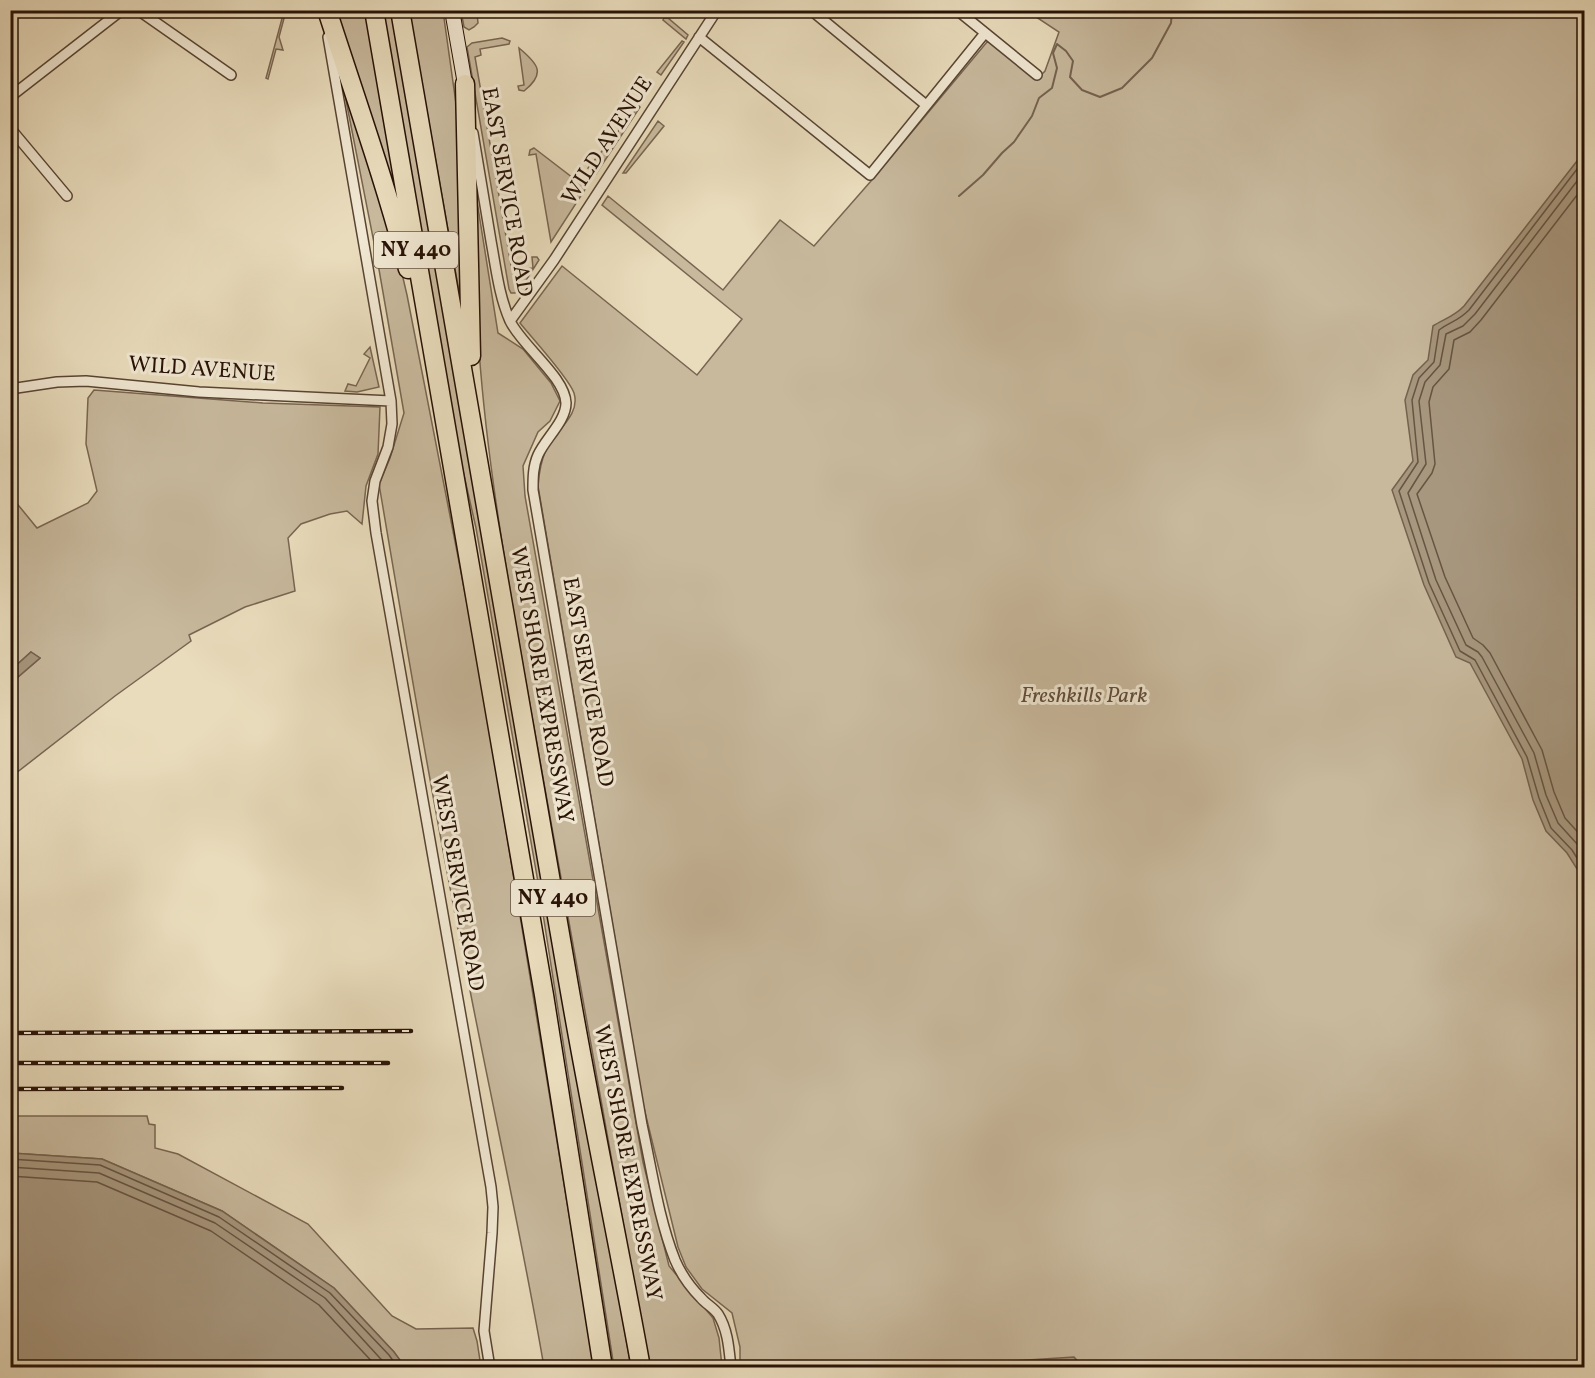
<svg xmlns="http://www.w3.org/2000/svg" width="1595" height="1378" font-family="Vollkorn,serif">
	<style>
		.green { fill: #c8b99d; stroke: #786551; stroke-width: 1.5 }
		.water { fill: #a7977e; stroke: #74614e; stroke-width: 1.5 }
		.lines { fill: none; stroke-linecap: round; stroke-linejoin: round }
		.shore { stroke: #675442; stroke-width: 1.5 }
		.stream { stroke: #74614e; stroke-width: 2 }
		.minor-casing { stroke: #584433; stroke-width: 12 }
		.secondary-casing { stroke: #271105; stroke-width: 16 }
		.motorway-casing { stroke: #271105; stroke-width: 21 }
		.minor { stroke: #f1e8d3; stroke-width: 9 }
		.secondary { stroke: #f1e8d3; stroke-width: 14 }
		.motorway { stroke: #e9dcbc; stroke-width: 18 }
		.rail-casing { stroke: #271105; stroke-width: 4.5 }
		.rail { stroke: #f1e8d3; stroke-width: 2; stroke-dasharray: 7; stroke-linecap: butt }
		.labels { text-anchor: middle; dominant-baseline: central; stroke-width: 6; stroke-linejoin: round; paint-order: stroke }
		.shield { fill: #f1e8d3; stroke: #645243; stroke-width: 1.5 }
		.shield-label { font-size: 21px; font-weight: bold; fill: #271105 }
		.street-label { font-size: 22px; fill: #271105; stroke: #f1e8d3 }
		.park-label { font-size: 22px; font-style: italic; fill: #5f4c3a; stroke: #f1e8d3 }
	</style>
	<rect width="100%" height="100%" fill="#e9dcbc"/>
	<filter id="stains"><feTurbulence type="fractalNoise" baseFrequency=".00333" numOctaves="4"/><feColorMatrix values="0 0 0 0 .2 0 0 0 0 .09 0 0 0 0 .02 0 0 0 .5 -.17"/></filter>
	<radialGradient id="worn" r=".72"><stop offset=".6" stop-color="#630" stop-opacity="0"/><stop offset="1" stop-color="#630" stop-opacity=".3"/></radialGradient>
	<path class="green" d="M284 11H286L279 37 283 50 276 49 268 79 266 78Z
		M333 11H365L397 192H393Z
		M380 11H395L631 1367H614L538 882 476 528 461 462Z
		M409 11H443L459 125 463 297H460Z
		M461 11H467L468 16 477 14 478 23 474 27 469 30 464 27Z
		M1027 11H1584V1367H740V1347L732 1313 702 1289 686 1267 678 1247 643 1104 538 486C539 473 541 461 546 450 554 431 581 416 574 393 569 378 532 338 520 323L562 266 697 375 742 319 602 205 608 196 723 290 780 220 814 246 871 181 987 42 995 43 1038 78 1045 71 1059 32Z
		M664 18H668L688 35 686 39 663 20Z
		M502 38 510 41 509 44 480 49 481 55 475 57 512 271 533 268 532 257H537L539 260 520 290 515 293H511L509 289 467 47 472 43Z
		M682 41 684 42 661 75 657 72Z
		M519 48C537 63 547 73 524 91L519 90 518 86 524 85Z
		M341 75 392 231 407 295 467 603 494 757 594 1367H544C522 1238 493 1109 468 980 435 815 407 650 379 484L390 458 404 413 377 258Z
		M639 106 640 107 596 174 588 168Z
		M658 121 664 126 626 173H623Z
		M534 148 586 188 551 242 536 154 529 155 530 150Z
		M476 195 498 333 523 349 551 383 560 401 550 421 538 432 523 466 525 496 643 1162 669 1266 713 1318 719 1338 722 1367H649C612 1152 570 937 533 722 511 598 488 475 479 350 474 299 477 247 476 195Z
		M370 347 379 387 357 392 345 391 348 384 356 386 370 358 364 354Z
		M94 390 263 403 380 407 378 454 366 486 362 524 347 511 330 514 301 524 288 538 295 591 245 607 189 635 191 641 115 696 11 777V683L40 658 31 652 11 670 10 495 37 528 88 503 97 491 86 444 88 398Z
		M10 1116H147L149 1124 155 1125V1148L178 1154 308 1224 392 1316 416 1329 473 1328 477 1341 481 1367H405L394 1352 334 1288 222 1211 102 1159 11 1153Z"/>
	<path class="water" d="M1584 152V880L1567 853 1546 831 1533 800 1522 759 1470 663 1456 657 1424 585 1392 490 1413 461 1405 400 1413 375 1428 360 1433 326C1444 319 1455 316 1464 306Z
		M31 652 40 658 11 683V670Z
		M11 1153 102 1159 222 1211 334 1288 394 1352 405 1367H11Z
		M1074 1357 1083 1367H922Z"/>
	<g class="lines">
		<path class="shore" d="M1584 160 1469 310C1457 322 1451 321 1439 330L1434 362 1419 378 1412 400 1418 462 1399 491 1429 583 1460 651 1475 660 1527 757 1539 798 1551 828 1572 850 1584 869
			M1584 172 1475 314 1463 326 1446 334 1440 365 1425 382 1419 401 1426 464 1408 493 1436 580 1466 645 1478 652 1482 657 1534 753 1546 795 1558 823 1578 845 1584 855
			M1584 186 1481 320 1470 332 1454 340 1449 369 1433 387 1429 402 1435 464 1432 473 1417 494 1445 577 1473 638 1483 645 1490 653 1542 750 1554 792 1565 818 1584 839
			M10 1159 100 1165 219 1217 330 1293 389 1355 398 1368
			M10 1167 99 1173 215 1223 325 1298 389 1368
			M10 1176 97 1182 211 1231 319 1305 378 1368
			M1010 1368 1070 1363 1075 1368"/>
		<path class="stream" d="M959 196 983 175 1002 153 1014 142 1032 116 1039 98 1052 88 1057 68 1053 53 1057 44 1066 51 1073 61 1070 77 1082 90 1100 97 1122 88 1152 58 1171 23 1172 10"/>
		<g class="minor-casing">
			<path id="minor" d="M138 10 231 75
				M811 10 926 105
				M957 10 1037 75
				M328 37 391 401 392 424 388 447 375 481 372 501 376 533 491 1187 493 1207 492 1233 484 1331 490 1368
				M699 37 870 175 985 33
				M10 97 122 10
				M10 128 67 196
				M473 133C479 169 485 205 491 241 496 268 499 296 510 321 522 346 565 377 566 403 566 421 545 439 538 455 533 466 533 478 533 490L642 1125C652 1170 658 1217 675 1260 681 1274 690 1287 701 1298 706 1304 714 1308 718 1314 728 1330 729 1349 731 1368
				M510 321 554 260 717 10
				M10 389 57 382 86 381 199 392 391 401"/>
		</g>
		<g class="secondary-casing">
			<path id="secondary" d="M452 10 465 84"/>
		</g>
		<g class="motorway-casing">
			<path id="motorway" d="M327 10C355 97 385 181 408 269
				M374 10 544 995 603 1368
				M400 10C458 335 511 661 569 986 591 1114 618 1240 641 1368
				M465 84 471 356"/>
		</g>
		<use href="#minor" class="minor"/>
		<use href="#secondary" class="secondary"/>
		<use href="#motorway" class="motorway"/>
		<g class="rail-casing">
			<path id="rail" d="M10 1033 411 1031
				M10 1063H388
				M10 1089 342 1088"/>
		</g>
		<use href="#rail" class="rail"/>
	</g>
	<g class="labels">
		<g class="shield">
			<rect x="374" y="232" width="84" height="36" rx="4.5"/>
			<rect x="511" y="880" width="84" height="36" rx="4.5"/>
		</g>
		<g class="shield-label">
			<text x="416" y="250">NY 440</text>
			<text x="553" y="898">NY 440</text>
		</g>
		<g class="street-label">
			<text transform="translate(608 141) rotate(-57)">WILD AVENUE</text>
			<text transform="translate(506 192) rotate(80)">EAST SERVICE ROAD</text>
			<text transform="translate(202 370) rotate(4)">WILD AVENUE</text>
			<text transform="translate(587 682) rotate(80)">EAST SERVICE ROAD</text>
			<text transform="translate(541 685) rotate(80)">WEST SHORE EXPRESSWAY</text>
			<text transform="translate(457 883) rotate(80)">WEST SERVICE ROAD</text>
			<text transform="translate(627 1163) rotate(79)">WEST SHORE EXPRESSWAY</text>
		</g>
		<g class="park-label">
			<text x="1084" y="696">Freshkills Park</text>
		</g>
	</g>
	<rect width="1595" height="1378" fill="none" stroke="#e9dcbc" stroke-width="36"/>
	<rect x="12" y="12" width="1571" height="1354" fill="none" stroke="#271105" stroke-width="3"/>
	<rect x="18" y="18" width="1559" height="1342" fill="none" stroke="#271105" stroke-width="1.5"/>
	<rect width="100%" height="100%" filter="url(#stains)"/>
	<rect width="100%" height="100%" fill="url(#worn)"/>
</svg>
